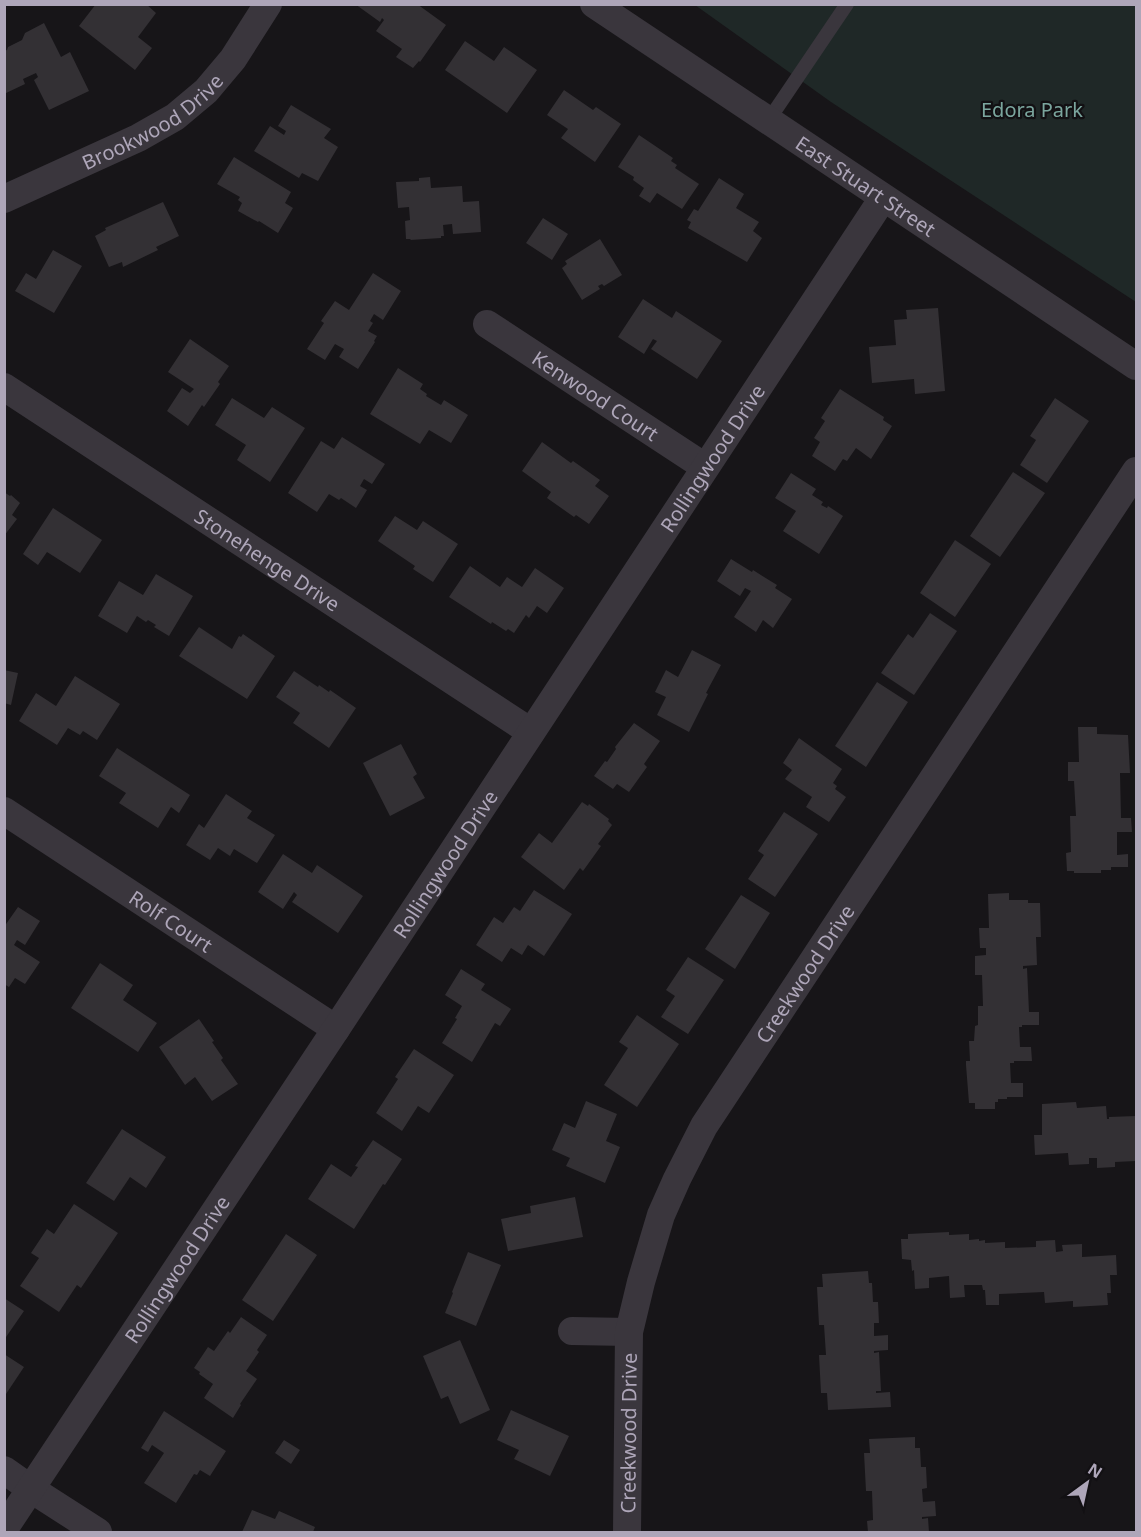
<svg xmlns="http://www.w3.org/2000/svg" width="1141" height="1537" font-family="'Noto Sans',sans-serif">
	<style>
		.green { fill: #1f2827 }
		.building { fill: #333034 }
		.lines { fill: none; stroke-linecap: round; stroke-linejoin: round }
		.lane { stroke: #3a363d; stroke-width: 14 }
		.street { stroke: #3a363d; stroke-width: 28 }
		.labels { text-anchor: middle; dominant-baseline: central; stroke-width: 4.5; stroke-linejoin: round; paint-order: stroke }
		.park-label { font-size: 20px; fill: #7ba69e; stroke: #121013 }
		.street-label { font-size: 20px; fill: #aea6b9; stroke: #121013 }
	</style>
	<rect width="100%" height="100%" fill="#171518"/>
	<path class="green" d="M695 5H1136V302L831 102Z"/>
	<path class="building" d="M96 4H146L156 13 138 37 152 48 135 70 79 26Z
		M355 4H417L446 25 420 62 419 61 413 68 396 57 402 49 376 31 384 20 382 18 380 22Z
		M44 23 61 57 70 52 89 91 49 110 34 80 38 77 36 73 23 79 25 84 4 94V51L7 50 8 47 22 40 25 33Z
		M465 41 494 61 504 47 537 70 507 113 445 70Z
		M564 90 593 110 596 107 621 124 595 162 561 138 568 129 547 115Z
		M291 105 331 129 324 138 338 147 318 181 302 173 299 178 254 151 270 126 284 135 286 131 278 126Z
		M639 135 673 158 671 161 677 165 675 168 699 184 682 209 657 193 650 203 639 196 644 188 633 180 634 177 618 167Z
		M234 157 291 192 285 203 293 208 278 233 259 221 258 222 238 211 242 203 238 200 240 197 217 184Z
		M430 177 431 188 462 186 463 202 479 201 481 232 453 234 452 224 443 225 444 236H441V238L410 240 411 239H406L405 221 410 220 409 207 398 208 396 182 419 181V178Z
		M719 178 744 194 736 208 759 222 753 231 762 238 747 262 688 228 691 222 687 220 694 209 698 211Z
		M163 202 179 236 156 247 158 250 123 267 122 262 109 267 95 236 106 230 105 228Z
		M543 218 568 234 552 260 526 243Z
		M600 239 622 275 604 286 602 284 598 286 600 289 582 300 562 268 567 264 565 261Z
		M53 250 82 266 54 313 15 291 26 273 36 279Z
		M373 273 401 291 383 320 374 314 370 321 373 323 368 331 377 336 374 341 375 342 358 369 339 357 344 349 335 344 325 360 307 349 324 323 321 321 335 301 349 310Z
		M643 299 672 318 676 311 722 341 697 379 651 349 657 341 653 339 644 354 618 337Z
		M938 308 945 391 915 394 914 379 872 383 869 347 896 345 894 320 907 319 906 310Z
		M190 339 229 366 218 382 220 384 204 407 202 405 188 426 167 411 182 388 190 393 194 389 168 372Z
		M398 368 423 384 420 389 427 394 426 396 441 405 444 400 468 415 451 443 429 430 420 444 370 414Z
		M840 389 884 417 883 420 892 426 871 459 856 448 847 461 843 459 835 471 812 456 820 442 814 438 825 421 821 418Z
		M232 398 264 418 272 407 305 428 270 482 237 460 246 445 215 425Z
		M1055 398 1089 421 1047 483 1020 465 1036 440 1030 436Z
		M342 437 385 464 372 484 364 479 360 486 367 490 356 508 341 498 339 500 329 494 317 512 288 493 321 441 334 449Z
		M542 442 571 463 573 461 600 480 595 486 609 496 589 524 576 515 574 517 547 498 551 492 522 471Z
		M1013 472 1045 493 1000 557 970 536Z
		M791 473 816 489 812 495 823 502 821 505 827 508 828 506 843 516 819 554 783 531 796 511 775 498Z
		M4 492 10 496 11 495 20 503 12 515 17 519 4 536Z
		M53 508 102 540 80 573 47 552 38 565 23 554Z
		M395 516 417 530 423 521 458 544 433 582 413 569 415 566 378 541Z
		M955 540 991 564 955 617 920 593Z
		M731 559 752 572 753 570 777 585 775 588 792 599 773 628 763 620 756 632 734 617 751 591 745 588 740 596 717 581Z
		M470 566 500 587 507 577 522 587 535 568 564 588 547 613 537 606 529 618 526 615 514 633 508 629 506 631 492 622 491 624 449 597Z
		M156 574 193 596 169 636 154 627 156 625 148 620 146 622 137 616 127 633 98 616 119 581 143 595Z
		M930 613 957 631 914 695 881 673 908 634 913 638Z
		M199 627 232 649 239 636 241 637 243 634 275 656 247 699 179 656Z
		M692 650 721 665 706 693 708 694 689 732 657 715 666 697 655 692 666 670 678 677Z
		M4 670 18 673 11 705 4 703Z
		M294 671 318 687 319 685 329 692 330 690 356 708 329 748 293 723 300 713 276 697Z
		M75 676 120 704 97 740 83 731 80 735 68 728 57 745 19 721 36 693 56 706Z
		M877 682 908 702 866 767 835 746Z
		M634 723 660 741 644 764 647 767 629 792 617 784 613 789 594 776 605 761 607 762 616 749 615 747Z
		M1078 727H1097V734L1128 735 1130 773H1120L1121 818H1131L1132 832H1117V855L1128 854V867H1111V870H1101V873H1074V871H1067L1066 853 1071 852 1070 816H1076L1074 781H1068V762H1079Z
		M799 738 842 769 833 783 837 786 835 789 846 797 829 822 806 807 812 797 785 779 792 770 783 763Z
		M401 744 417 774 413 777 425 798 390 816 363 763Z
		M117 748 190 795 179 813 171 807 158 828 119 803 126 793 99 776Z
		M226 794 252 811 247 818 275 835 257 863 234 849 230 856 218 848 210 860 186 845 199 824 204 828Z
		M582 802 588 806 589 804 609 819 608 821 612 825 598 844 601 846 583 871 580 868 564 890 521 857 539 833 552 843Z
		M784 812 818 834 775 897 748 879 764 855 758 851Z
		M283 854 312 873 317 865 363 896 338 933 292 902 297 895 294 892 283 909 258 892Z
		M534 890 572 914 544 956 528 945 522 955 511 948 502 962 476 945 494 917 503 923 514 907 520 911Z
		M1009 893V900H1028V903H1040L1041 937H1036L1037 965 1023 966V969L1027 968 1029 1012H1039V1025H1022V1027H1019L1020 1047H1031L1032 1061H1014V1063H1010L1011 1083H1023V1097H1007V1099H998V1102H995V1109H975V1103H969L966 1065V1061H970L969 1041H974L975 1026 978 1025V1006H983L982 975H975V956L986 955V948H980L979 928H989L988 894Z
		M741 895 770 913 735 969 705 949Z
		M18 907 40 921 25 945 17 940 14 945 40 962 25 984 15 978 9 987 4 984V927Z
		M688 957 724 980 688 1034 661 1017 675 996 666 990Z
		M100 963 133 985 123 1000 157 1023 138 1052 71 1008Z
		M461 969 485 984 481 990 511 1009 500 1026 495 1023 472 1062 442 1043 457 1019 455 1018 462 1006 445 995Z
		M637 1015 679 1044 637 1107 604 1085 628 1048 619 1042Z
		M199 1019 214 1041 212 1042 223 1058 221 1060 238 1084 212 1101 195 1077 185 1085 159 1047Z
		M414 1049 454 1075 429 1113 418 1106 402 1131 376 1113 398 1079 395 1077Z
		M586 1101 617 1114 606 1141 620 1147 605 1183 566 1166 570 1158 552 1150 564 1123 575 1128Z
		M1076 1102 1077 1108 1106 1106 1107 1119H1109V1117L1136 1116V1161L1115 1162V1167L1097 1168V1158H1089V1164L1069 1165 1068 1153 1035 1155 1034 1135H1042V1104Z
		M122 1129 166 1157 146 1188 130 1177 114 1201 86 1183Z
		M373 1140 402 1159 385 1185 383 1184 354 1229 308 1199 331 1164 351 1177 358 1167 355 1166Z
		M575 1197 583 1237 508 1251 501 1219 531 1213 530 1206Z
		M74 1204 118 1233 81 1288 77 1285 59 1312 20 1286 39 1258 31 1253 47 1229 54 1234Z
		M949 1232V1235L969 1234V1240L979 1239V1241L985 1240V1243L1005 1242V1248L1036 1247V1241L1055 1240 1056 1252 1063 1251 1062 1245 1082 1244V1257L1116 1255 1117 1275H1110L1111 1293H1107L1108 1305 1073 1307V1301L1045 1303 1044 1292 999 1294V1305H986L985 1290H983L982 1285H964L965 1297 950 1298 949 1276 929 1278V1288L915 1289 914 1270 912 1271 911 1260 902 1259 901 1239H908V1234Z
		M286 1234 317 1255 273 1321 242 1300Z
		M468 1252 501 1265 476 1326 445 1313 453 1293 452 1292Z
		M868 1271 869 1283H872L873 1302H878L879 1323H874V1336L888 1335V1350L874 1351V1353L879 1352 881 1391H876V1393L890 1392 891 1407 828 1410 827 1393H821L819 1355H826L824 1325H819L817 1287H823L822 1274Z
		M4 1298 24 1311 4 1340Z
		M241 1317 267 1335 257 1350 259 1352 246 1371 257 1379 240 1404 241 1405 233 1418 204 1398 213 1384 199 1374 200 1372 194 1368 208 1347 214 1351 228 1331 230 1333Z
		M460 1340 490 1410 460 1424 448 1396 441 1399 423 1356Z
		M4 1354 24 1367 4 1397Z
		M511 1410 569 1436 550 1476 514 1459 519 1450 497 1440Z
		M164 1411 226 1451 210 1476 200 1470 197 1475 194 1474 176 1503 144 1483 164 1453 152 1445 148 1452 141 1448Z
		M915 1437V1448H920L921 1467H926L927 1488 922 1489 923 1502 935 1501 936 1516 922 1517V1519L928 1518 929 1532H868L867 1521 873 1520 872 1491H866L864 1453H870L869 1439Z
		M284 1440 300 1450 291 1464 275 1453Z
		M252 1510 275 1519 279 1511 315 1527 313 1532H242Z"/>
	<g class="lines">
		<path class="lane" d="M768 121 847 4"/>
		<g class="street">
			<path id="s1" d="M594 4 1136 366"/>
			<path id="s2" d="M4 199 138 138 175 117 206 91 233 59 268 4"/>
			<path id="s3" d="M487 324 705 467"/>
			<path id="s4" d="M4 387 531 732"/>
			<path id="s5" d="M4 811 336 1029"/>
			<path d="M572 1331 629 1332"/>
			<path d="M4 1470 31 1489 98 1532"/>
			<path id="s6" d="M4 1529 336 1029 883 198"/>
			<path id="s7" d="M627 1532 629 1332 641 1282 661 1215 677 1179 704 1126 1136 471"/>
		</g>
	</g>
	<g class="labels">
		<g class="park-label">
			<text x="1032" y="109">Edora Park</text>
		</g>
		<g class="street-label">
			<text stroke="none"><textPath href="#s2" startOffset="168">Brookwood Drive</textPath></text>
			<text stroke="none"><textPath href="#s1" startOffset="327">East Stuart Street</textPath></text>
			<text stroke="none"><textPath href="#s3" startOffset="130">Kenwood Court</textPath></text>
			<text stroke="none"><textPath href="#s6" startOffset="1284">Rollingwood Drive</textPath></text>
			<text stroke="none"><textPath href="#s4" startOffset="315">Stonehenge Drive</textPath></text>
			<text stroke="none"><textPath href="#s6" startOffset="798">Rollingwood Drive</textPath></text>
			<text stroke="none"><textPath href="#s5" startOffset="200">Rolf Court</textPath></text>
			<text stroke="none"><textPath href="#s7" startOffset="603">Creekwood Drive</textPath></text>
			<text stroke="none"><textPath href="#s6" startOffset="312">Rollingwood Drive</textPath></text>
			<text stroke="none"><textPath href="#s7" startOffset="99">Creekwood Drive</textPath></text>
		</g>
	</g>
	<rect width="1141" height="1537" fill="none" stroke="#aea6b9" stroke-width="12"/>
	<g transform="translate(1087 1483) rotate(33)" stroke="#121013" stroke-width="4.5" paint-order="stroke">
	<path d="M0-4.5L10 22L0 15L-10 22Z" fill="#aea6b9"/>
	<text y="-9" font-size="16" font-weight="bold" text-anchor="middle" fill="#aea6b9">N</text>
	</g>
</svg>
